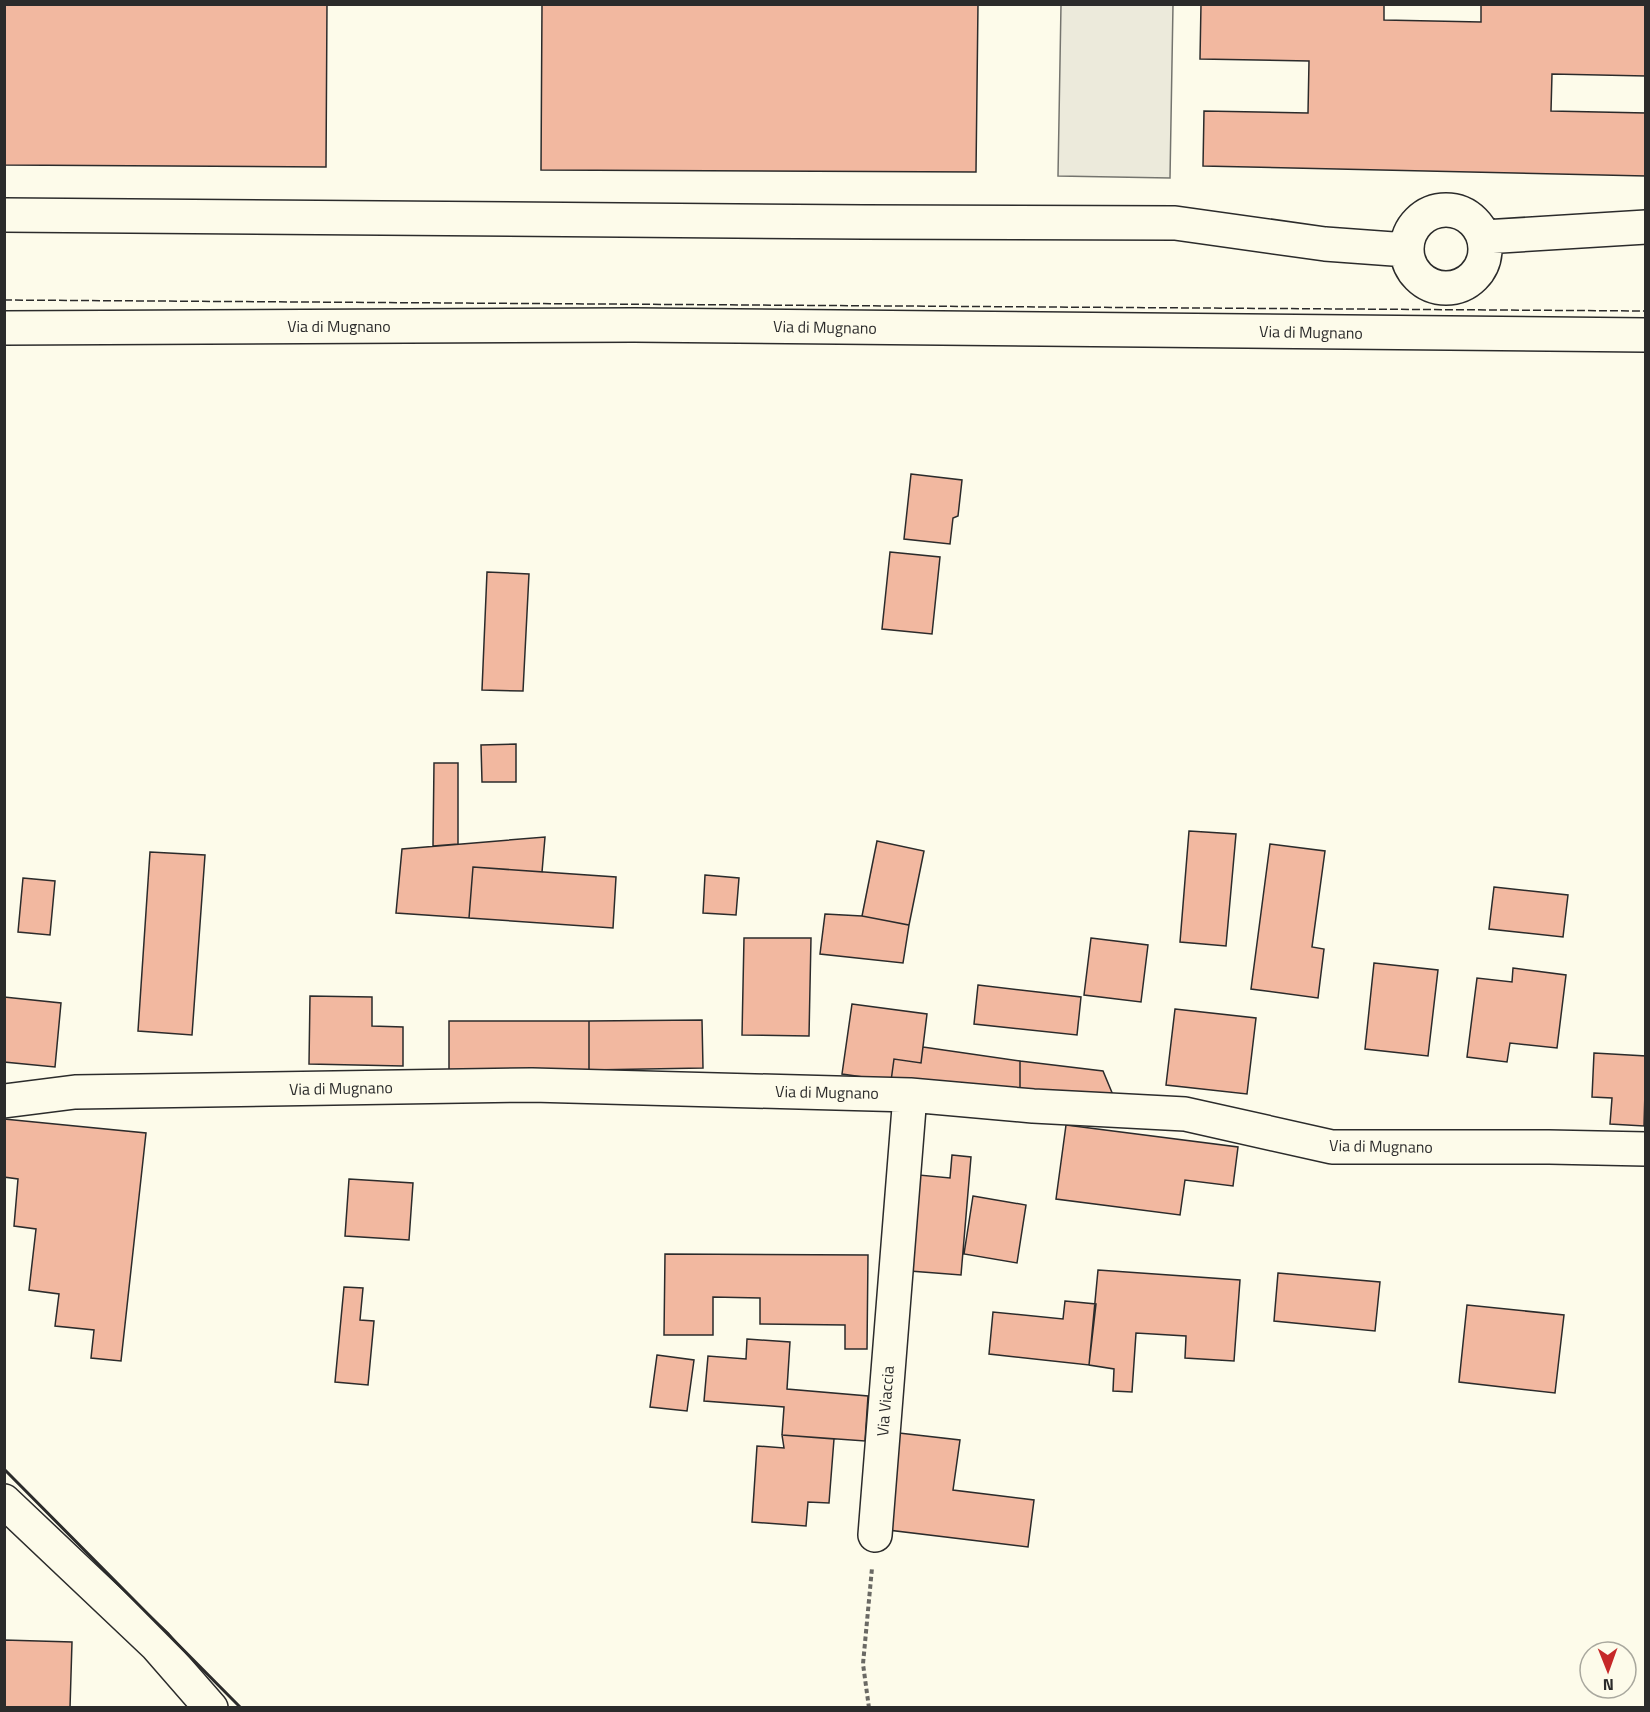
<svg xmlns="http://www.w3.org/2000/svg" width="1650" height="1712" font-family="'Titillium Web',sans-serif">
	<style>
		.parking { fill: #eceadb; stroke: #74746e; stroke-width: 1.5 }
		.building { fill: #f2b8a0; stroke: #2b2b2b; stroke-width: 1.5 }
		.lines { fill: none; stroke-linecap: round; stroke-linejoin: round }
		.minor-casing { stroke: #2b2b2b; stroke-width: 36 }
		.path { stroke: #6a6964; stroke-width: 4; stroke-dasharray: 4.5 3; stroke-linecap: butt }
		.minor { stroke: #fdfbea; stroke-width: 33 }
		.fence { stroke: #2b2b2b; stroke-width: 1.5; stroke-dasharray: 8 3; stroke-linecap: butt }
		.wall { stroke: #2b2b2b; stroke-width: 3 }
		.labels { text-anchor: middle; dominant-baseline: central; stroke-width: 4.5; stroke-linejoin: round; paint-order: stroke }
		.street-label { font-size: 16px; fill: #2b2b2b; stroke: #fdfbea }
	</style>
	<rect width="100%" height="100%" fill="#fdfbea"/>
	<path class="parking" d="M1061 5H1173L1170 178 1058 176Z"/>
	<path class="building" d="M4 4H327L326 167 4 165Z
		M542 4H978L976 172 541 170Z
		M1201 4H1384V20L1481 22V4H1646V76L1552 74 1551 111 1646 113V176L1203 166 1204 111 1308 113 1309 61 1200 59Z
		M911 474 962 480 958 516 953 518 950 544 904 539Z
		M890 552 940 557 932 634 882 629Z
		M487 572 529 574 523 691 482 690Z
		M516 744V782H482L481 745Z
		M434 763H458V844L433 846Z
		M1189 831 1236 834 1226 946 1180 942Z
		M545 837 542 872 473 867 469 918 396 913 402 849Z
		M877 841 924 851 909 925 862 916Z
		M1270 844 1325 851 1312 947 1324 949 1318 998 1251 989Z
		M150 852 205 855 192 1035 138 1031Z
		M473 867 616 877 613 928 469 918Z
		M705 875 739 878 736 915 703 913Z
		M23 878 55 881 50 935 18 932Z
		M1494 887 1568 895 1563 937 1489 929Z
		M825 914 862 916 909 925 903 963 820 954Z
		M744 938H811L809 1036 742 1035Z
		M1091 938 1148 945 1141 1002 1084 995Z
		M1374 963 1438 970 1428 1056 1365 1049Z
		M1513 968 1566 975 1557 1048 1510 1043 1507 1062 1467 1057 1477 978 1512 982Z
		M978 985 1081 997 1077 1035 974 1024Z
		M310 996 372 997V1026L403 1027V1066L309 1064Z
		M4 997 61 1003 55 1067 4 1062Z
		M852 1004 927 1014 921 1063 894 1059 891 1081 842 1074Z
		M1175 1009 1256 1018 1247 1094 1166 1085Z
		M702 1020 703 1068 589 1070V1021Z
		M449 1021H589V1070H449Z
		M923 1047 1020 1061V1093L891 1081 894 1059 921 1063Z
		M1594 1053 1646 1056 1644 1126 1610 1124 1612 1098 1592 1097Z
		M1020 1061 1103 1071 1113 1095 1020 1093Z
		M4 1119 146 1133 121 1361 91 1358 94 1330 55 1326 59 1294 29 1290 36 1229 14 1226 18 1179 4 1177Z
		M1066 1125 1238 1147 1233 1186 1185 1180 1180 1215 1056 1199Z
		M952 1155 971 1157 961 1275 910 1271 919 1175 950 1178Z
		M349 1179 413 1183 409 1240 345 1236Z
		M973 1196 1026 1205 1017 1263 964 1254Z
		M665 1254 868 1255 867 1349H845V1325L760 1324V1298L713 1297V1335H664Z
		M1098 1270 1240 1280 1234 1361 1185 1358 1186 1336 1136 1333 1132 1392 1113 1391 1114 1369 1089 1365Z
		M1278 1273 1380 1282 1375 1331 1274 1321Z
		M344 1287 363 1288 360 1320 374 1321 368 1385 335 1382Z
		M1065 1301 1096 1304 1089 1365 989 1354 993 1312 1063 1319Z
		M1467 1305 1564 1315 1555 1393 1459 1382Z
		M747 1339 790 1342 787 1389 868 1396 865 1441 782 1435 784 1407 704 1401 708 1356 746 1359Z
		M657 1355 694 1360 687 1411 650 1407Z
		M899 1433 960 1440 953 1490 1034 1500 1028 1547 888 1530Z
		M782 1435 834 1439 829 1503 808 1502 806 1526 752 1522 757 1446 784 1448Z
		M4 1640 72 1642 70 1708H4Z"/>
	<g class="lines">
		<g class="minor-casing">
			<path id="minor" d="M1407 249a39 39 0 1 1 78 0a39 39 0 1 1-78 0Z
				M4 215 864 222 1175 223 1325 244 1407 250
				M1484 237 1646 227
				M4 328 634 325 1646 335
				M4 1101 75 1092 532 1085 910 1095 1033 1106 1185 1114 1332 1147H1549L1646 1149
				M4 1501 156 1645 211 1708
				M875 1535 910 1095"/>
		</g>
		<path class="path" d="M869 1708 863 1664 872 1568"/>
		<use href="#minor" class="minor"/>
		<path class="fence" d="M4 300 1646 311"/>
		<path class="wall" d="M4 1469 241 1708"/>
	</g>
	<g class="labels">
		<g class="street-label">
			<text x="339" y="326">Via di Mugnano</text>
			<text transform="translate(825 327) rotate(1)">Via di Mugnano</text>
			<text transform="translate(1311 332) rotate(1)">Via di Mugnano</text>
			<text transform="translate(341 1088) rotate(-1)">Via di Mugnano</text>
			<text transform="translate(827 1092) rotate(1)">Via di Mugnano</text>
			<text transform="translate(1381 1146) rotate(1)">Via di Mugnano</text>
			<text transform="translate(885 1401) rotate(-85)">Via Viaccia</text>
		</g>
	</g>
	<rect width="1650" height="1712" fill="none" stroke="#2b2b2b" stroke-width="12"/>
	<g transform="translate(1608 1670) rotate(179)"><circle r="28" fill="#fdfbea" stroke="#a9a89e" stroke-width="1.5"/>
	<path d="M0-4.5L10 22L0 15L-10 22Z" fill="#c62828"/>
	<text y="-9" font-size="16" font-weight="bold" text-anchor="middle" fill="#2b2b2b">N</text>
	</g>
</svg>
